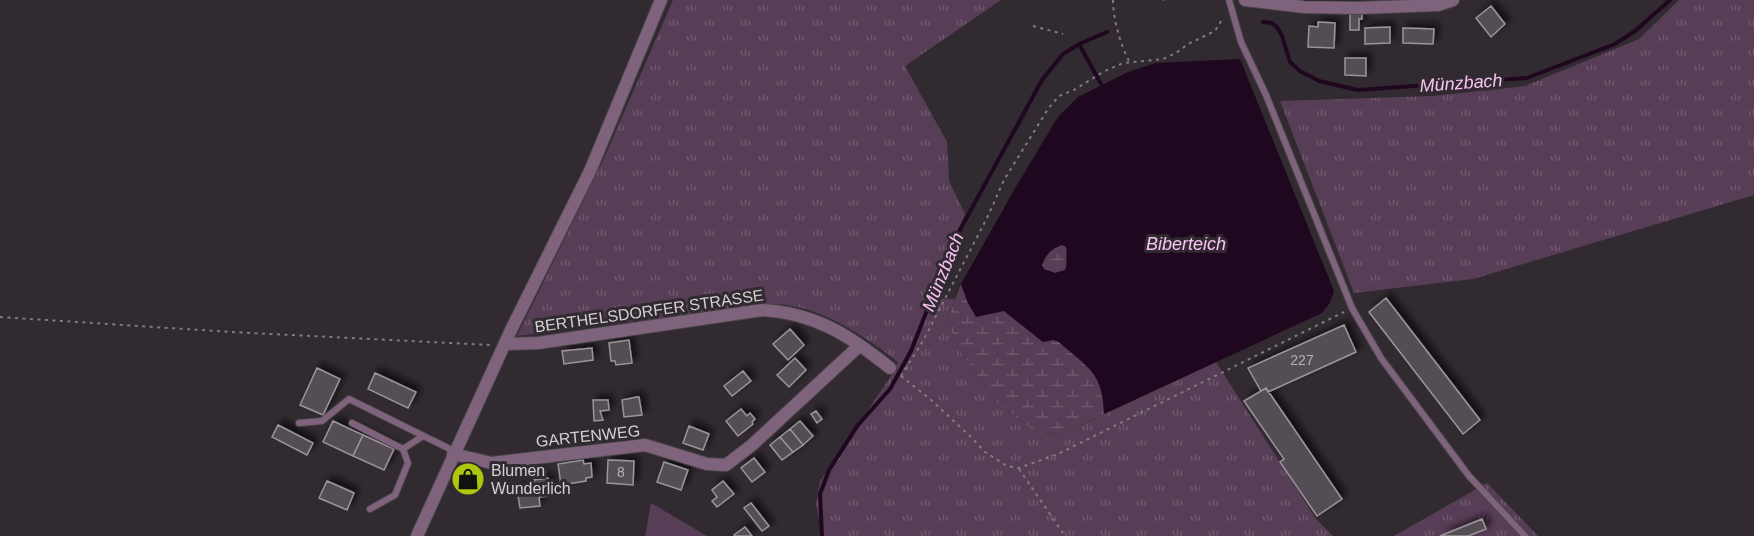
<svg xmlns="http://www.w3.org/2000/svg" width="1754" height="536" font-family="Helvetica,sans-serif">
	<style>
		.grass { fill: url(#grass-tufts) }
		.wetland { fill: url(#wetland-marsh) }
		.garden { fill: #583d56 }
		.water { fill: #200720; fill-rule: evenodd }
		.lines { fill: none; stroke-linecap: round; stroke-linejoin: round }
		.stream { stroke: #200720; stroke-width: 4 }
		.building { fill: #544d54; stroke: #9c949c; stroke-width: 1.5; filter: url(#shadow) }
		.service-casing { stroke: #4b454a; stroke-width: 8 }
		.minor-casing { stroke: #4b454a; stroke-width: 14 }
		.tertiary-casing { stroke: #4b454a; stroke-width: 14 }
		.path { stroke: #817b80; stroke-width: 2; stroke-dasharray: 3 4.5; stroke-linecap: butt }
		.service { stroke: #7f637d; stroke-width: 6 }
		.minor { stroke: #7f637d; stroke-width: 12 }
		.tertiary { stroke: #7f637d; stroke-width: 12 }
		.labels { text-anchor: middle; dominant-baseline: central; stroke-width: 6; stroke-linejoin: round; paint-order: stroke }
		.number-label { font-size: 14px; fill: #b5afb4 }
		.street-label { font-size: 16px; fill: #d5d0d4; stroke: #312a30 }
		.poi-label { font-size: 16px; fill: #d5d0d4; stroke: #312a30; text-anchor: start }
		.water-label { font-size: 18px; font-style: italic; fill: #f8c2f5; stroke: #312a30 }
	</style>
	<defs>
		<pattern id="grass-tufts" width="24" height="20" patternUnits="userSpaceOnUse" patternTransform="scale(1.5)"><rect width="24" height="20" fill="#583d56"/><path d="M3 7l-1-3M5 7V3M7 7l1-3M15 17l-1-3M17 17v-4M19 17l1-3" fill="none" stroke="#6f586d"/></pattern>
		<pattern id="wetland-marsh" width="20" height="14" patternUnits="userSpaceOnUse" patternTransform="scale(1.5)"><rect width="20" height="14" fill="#583d56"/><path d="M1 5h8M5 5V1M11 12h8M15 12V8" fill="none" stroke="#6f586d"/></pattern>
		<filter id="shadow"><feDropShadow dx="5" dy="-5" stdDeviation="3" flood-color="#0009"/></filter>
	</defs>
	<rect width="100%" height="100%" fill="#312a30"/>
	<path class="grass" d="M673 0H1001L905 66 947 142 949 181 965 214 928 298 955 299 948 319 953 337 963 355 997 403 1037 433 1062 434 1216 362 1316 519 1333 536H823L816 505 820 481 889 379 898 362C867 338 826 310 787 305 780 304 771 305 764 305L517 336 605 156Z
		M1679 0H1754V195L1473 279 1354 293 1280 101 1433 96 1525 86 1639 39Z
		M1487 483 1538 536H1394Z"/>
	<path class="wetland" d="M1062 245 1067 247C1068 252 1065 258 1067 263L1065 271 1055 273 1044 269 1042 266C1046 254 1051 249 1062 245Z
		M961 284 968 303 1004 311 1043 342 1053 340 1059 342C1088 368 1103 372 1104 414L1062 434 1037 433 997 403 963 355 953 337 948 319Z"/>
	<path class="garden" d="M651 503 707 536H645Z"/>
	<path class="water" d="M1240 59 1334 291 1330 303 1322 313 1104 414C1103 372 1088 368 1059 342L1053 340 1043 342 1004 311 976 317 968 303 961 284 1017 185 1058 117 1078 97 1128 72 1156 63ZM1062 245 1066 247C1067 251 1067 267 1065 270L1055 273 1044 269 1042 265C1046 254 1051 249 1062 245Z"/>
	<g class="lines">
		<path class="stream" d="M1263 22 1272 23 1277 27 1282 36 1290 62 1300 71 1319 81 1358 90 1527 78 1615 44 1635 31 1670 0
			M1079 44 1101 84
			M822 536 820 494 829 470 858 425 890 389 911 351 955 239 1042 80 1063 54 1079 44 1107 32"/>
	</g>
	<path class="building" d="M1491 6 1505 24 1491 37 1476 18Z
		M1350 11H1362V19H1359V30H1350Z
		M1318 22 1335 23 1334 48 1308 47 1309 26 1318 27Z
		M1390 27V43L1365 44V28Z
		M1403 28 1434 29 1433 44 1403 43Z
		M1345 58H1366V76L1345 75Z
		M1386 298 1480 420 1463 434 1369 312Z
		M1344 325 1356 352 1268 392 1266 388 1261 391 1248 368Z
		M790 329 804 345 788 360 773 344Z
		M629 340 632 363 616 365 615 361H611L609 343Z
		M592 348 593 360 564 364 562 351Z
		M795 358 806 370 789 387 777 375Z
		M317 368 340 379 323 415 300 405Z
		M743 371 751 381 732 396 724 386Z
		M375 373 416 392 408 408 368 389Z
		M1266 388 1342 499 1317 516 1280 462 1284 459 1244 401Z
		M637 397H639L642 415 624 417 622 400Z
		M593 400H608L609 410 600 411 603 420 594 421Z
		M741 409 747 416 750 413 755 419 752 422 753 424 738 436 726 421Z
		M816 411 822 419 817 423 811 414Z
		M333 421 363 435 353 456 323 442Z
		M800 421 813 436 803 445 790 429Z
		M278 425 313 443 307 455 272 437Z
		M689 426 709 434 703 450 683 443Z
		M790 429 803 445 793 452 780 437Z
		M363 435 394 449 384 470 353 456Z
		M780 437 793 452 782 460 770 445Z
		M754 458 765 472 752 482 741 468Z
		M583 460 584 464 591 463 592 477 586 478V481L561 485 558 464Z
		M608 460 634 461 633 485 607 483Z
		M664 462 688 470 681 490 657 482Z
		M462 474 476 477 474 484 460 481Z
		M548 478 550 496 539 497 540 506 520 508 517 489 535 487 534 480Z
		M327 481 354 493 347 510 319 498Z
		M723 481 734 494 717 507 712 501 717 497 712 490Z
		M751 503 769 526 762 531 744 508Z
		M1482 519 1486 529 1468 536H1440Z
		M745 527 752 536H735L734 535Z"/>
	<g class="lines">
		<g class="service-casing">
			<path id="service" d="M1229 0 1241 42 1266 95 1352 308 1381 358 1469 476 1525 536
				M299 423 322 421 349 399 454 451
				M352 423 403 449 423 436
				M370 509 395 495 408 463 403 449"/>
		</g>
		<g class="minor-casing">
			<path id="minor" d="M1245 0 1304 7 1358 8 1438 5 1453 0
				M505 344 538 343 762 310C815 313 849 335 890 368
				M453 454 492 463 645 445 707 464 726 465 752 445 859 346"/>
		</g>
		<g class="tertiary-casing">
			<path id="tertiary" d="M417 536 511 330 590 171 661 0"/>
		</g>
		<path class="path" d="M1113 0C1113 20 1121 46 1130 63
			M1163 0H1164
			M1033 26 1063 34
			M0 317 231 332 490 345
			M901 376 930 399 971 437 985 452 1007 466 1019 468 1058 454 1344 312
			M901 376 923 341 987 218 1004 180 1048 109 1059 96 1074 90 1103 72 1123 63 1163 59 1176 53 1188 44 1215 31 1223 18
			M1019 469 1065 536"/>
		<use href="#service" class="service"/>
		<use href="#minor" class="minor"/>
		<use href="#tertiary" class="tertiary"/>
	</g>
	<defs>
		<g id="shop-disc" transform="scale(1.725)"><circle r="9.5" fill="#adc60e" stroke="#312a30"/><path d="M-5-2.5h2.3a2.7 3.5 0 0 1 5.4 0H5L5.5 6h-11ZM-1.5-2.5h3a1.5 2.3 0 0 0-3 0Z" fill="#111"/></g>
	</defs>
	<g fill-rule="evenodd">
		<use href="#shop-disc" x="468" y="479"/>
	</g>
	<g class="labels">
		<g class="number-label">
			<text x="1302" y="360">227</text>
			<text x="621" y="472">8</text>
		</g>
		<g class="street-label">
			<text transform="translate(649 311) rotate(-8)">BERTHELSDORFER STRASSE</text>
			<text transform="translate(588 436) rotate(-6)">GARTENWEG</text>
		</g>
		<g class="poi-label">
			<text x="491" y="470">Blumen<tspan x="491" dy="18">Wunderlich</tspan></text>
		</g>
		<g class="water-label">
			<text transform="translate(1461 83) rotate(-4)">Münzbach</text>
			<text x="1186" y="244">Biberteich</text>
			<text transform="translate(943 272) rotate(-68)">Münzbach</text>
		</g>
	</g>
</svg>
